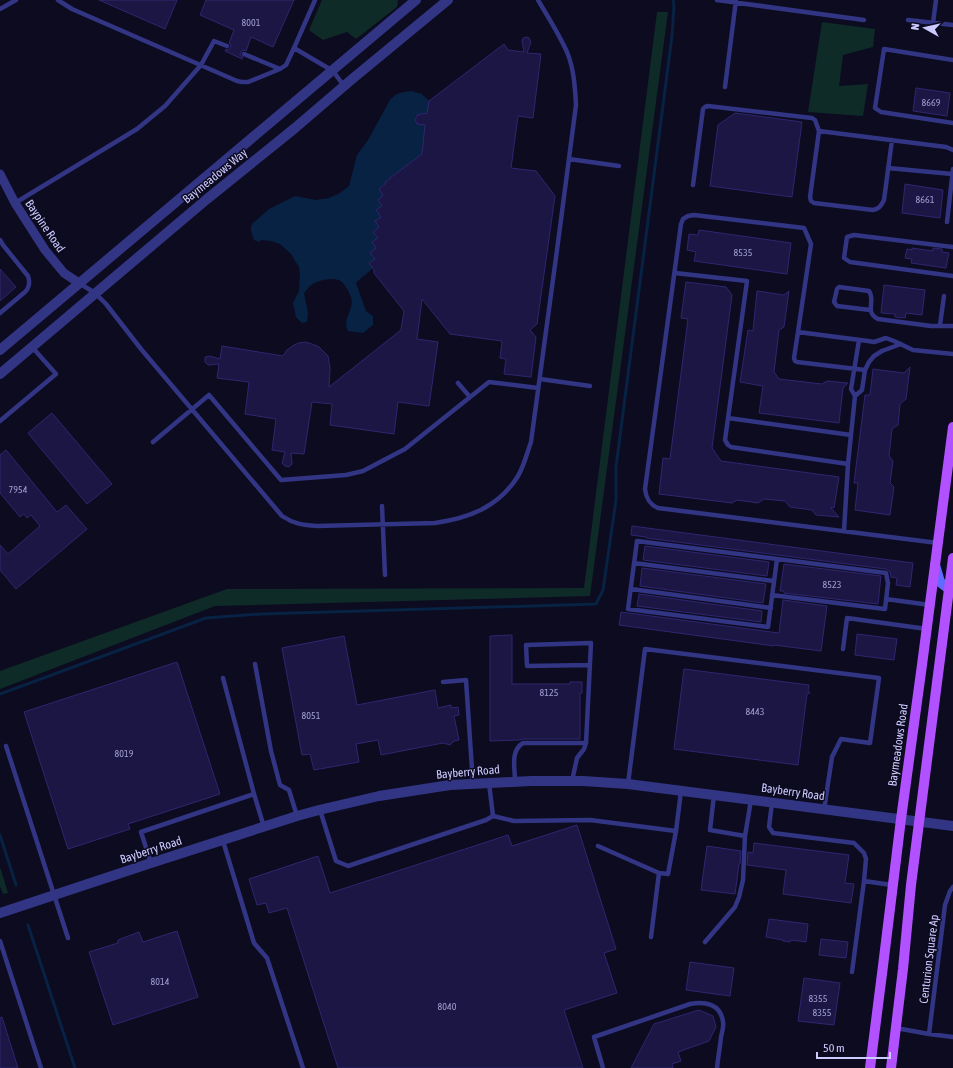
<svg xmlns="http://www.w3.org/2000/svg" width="953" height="1068" font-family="'Asap Condensed',sans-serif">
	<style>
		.green { fill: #0e2b28 }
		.water { fill: #072243 }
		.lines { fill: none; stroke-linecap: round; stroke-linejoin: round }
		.stream { stroke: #072243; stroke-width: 3 }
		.building { fill: #1b1643; stroke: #2f2670 }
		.service { stroke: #323583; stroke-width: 4.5 }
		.minor { stroke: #323583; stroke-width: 9 }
		.tertiary { stroke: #323583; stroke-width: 10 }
		.secondary { stroke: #6169ff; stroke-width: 10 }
		.primary { stroke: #b151ff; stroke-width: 10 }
		.labels { text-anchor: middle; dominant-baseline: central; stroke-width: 3; stroke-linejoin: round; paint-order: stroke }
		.number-label { font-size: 10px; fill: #a09dd0 }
		.street-label { font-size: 12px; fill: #cccaff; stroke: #0d0b20 }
	</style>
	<rect width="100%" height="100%" fill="#0d0b20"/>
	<path class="green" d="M322 0H398L397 7 356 39 347 32 323 40 309 30Z
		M657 12H668L590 596 215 606 0 689V671L227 589 584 588Z
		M822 22 875 29 873 47 843 55 839 86 868 84 863 116 808 112Z
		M0 867 8 893 3 894 0 886Z"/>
	<path class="water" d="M411 91 422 94 429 101 427 118C426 117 422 115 421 114 414 113 413 121 419 124L426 123 422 154 386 181 385 184 379 189 383 195 378 200 382 206 376 210 381 217 375 221 379 227 373 232 378 238 372 242 376 248 375 259 369 263 373 268C367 274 361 277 356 283L366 311 373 316V325L363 333 348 331C341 318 357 308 350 295 349 291 345 285 342 282 335 276 317 280 310 286 308 288 306 291 304 293L308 313 307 322 302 323 296 317 293 303 299 291 300 275 299 267 291 254 280 244 271 241 261 240 259 242 254 240 251 231V226L253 223 269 209 295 196 316 200 329 198 340 193 349 186 357 155 368 140 390 100C396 93 402 92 411 91Z"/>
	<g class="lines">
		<path class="stream" d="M0 694 206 618 261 614 596 604 603 590 616 500V467L672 36 674 6 673 0
			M0 835 16 885
			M28 925 75 1068"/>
	</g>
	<path class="building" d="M99 0H177L165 29Z
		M206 0H294L273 47 251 37 246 51 243 50 241 52 240 55 243 57 242 59 225 51 226 49 228 50 230 48 231 45 229 43 234 30 200 15Z
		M527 37 529 38 531 42 527 53 541 54 533 118 518 116 511 168 536 171 555 196 537 324 530 330 536 337 531 377 504 374 506 359 500 358 502 341 450 334 422 299 417 339 438 342 429 406 398 402 394 434 330 425 332 404 312 402 304 454 291 453 292 464 289 467 285 466 282 463 285 452 272 450 276 419 245 414 249 382 217 378 219 364 208 365 205 362V357L210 356 220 359 222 346 283 356 287 350 294 345 299 343 305 342 312 344 319 347 328 356 330 368 329 387 401 330 404 311 374 273V270L369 263 375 259 370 253 376 248 372 242 378 238 373 232 379 227 375 221 381 217 376 210 382 206 378 200 383 195 379 189 385 184 386 181 422 154 425 125 417 124 415 120 417 115 427 113 429 101 504 44 508 50 524 52 522 41 523 38Z
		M916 88 950 93 947 116 913 111Z
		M735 113 802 122 792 197 710 186 718 125Z
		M905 184 943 190 940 218 902 213Z
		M699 230 791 243 787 274 694 261 696 252 687 250 689 234 698 235Z
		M912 248 933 251V248L942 249V252L949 253 946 268 911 263 912 259 905 258 907 249 912 250Z
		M0 269 16 287 0 301Z
		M686 282 726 287 732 295 712 448 721 461 839 477 834 508 830 507 839 517 816 515 812 510 790 507 785 501 764 499 758 503 737 500 732 503 659 494 663 458 670 459 688 319 681 318Z
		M884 285 925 290 922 315 906 313 905 318 895 317V314L881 313Z
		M757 291 784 295 789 291 784 327 779 330 774 372 779 379 822 384 827 381 848 383 843 388 839 423 759 413 763 386 740 382 748 330 753 331Z
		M910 367 906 399 900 404 898 425 892 429 889 456 893 461 890 483 894 487 890 515 855 510 858 483H854L865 395H870L873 369 904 373Z
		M52 413 112 484 87 504 28 433Z
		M6 450 57 512 66 505 87 529 16 589 0 570V545L8 554 40 526 31 515 27 518 24 514 20 517 0 493V455Z
		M632 526 913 563 910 587 896 585 897 578 891 577 890 572 886 569 770 554 646 538V537L631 535Z
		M645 546 769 562 767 576 643 560Z
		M784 564 881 576 878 604 784 593V591H780Z
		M642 568 766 584 763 603 640 586Z
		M639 594 762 611 761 622 637 606Z
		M783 600 827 606 821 651 774 645V646L619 625 621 612 779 633Z
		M857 634 897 639 894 660 855 655Z
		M512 635V684H570V682H582V693H580V739H523L520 740 490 741V636Z
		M344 636 357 705 435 690 438 708 451 705V708L458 707 459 715 454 716 459 740 454 741 450 745 443 743 381 755 378 740 356 744 359 762 314 770 310 754 302 755 282 648Z
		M177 662 220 794 128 824 130 829 68 849 24 712Z
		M684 669 809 685 808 690 810 693 807 694 798 765 674 749Z
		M577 825 616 949 604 953 617 993 564 1010 583 1068H338L287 908 269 913 266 903 257 905 249 879 318 856 330 893 508 835 512 846Z
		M754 843 849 855 845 883 854 884 851 903 783 894 786 870 747 865 748 852 753 853Z
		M707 846 741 851 740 864H739L735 894 701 890Z
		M769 919 808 924 806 942 791 940 790 942 783 941V940L766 937Z
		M177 931 198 997 113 1025 89 952 118 943V940L139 932 143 942Z
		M821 939 848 942 846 958 819 955Z
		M690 962 734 968 730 996 686 990Z
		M804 978 840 983 834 1025 798 1021Z
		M699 1010 713 1016 716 1027 709 1041 678 1052 681 1061 672 1064 673 1068H631L654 1024Z
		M2 1017 18 1068H0V1018Z"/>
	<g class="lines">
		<path class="service" d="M58 0 72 9 237 81 242 82H248L280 69 286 65 294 48
			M315 0 294 48 333 71 344 86
			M717 0 864 20
			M0 9 16 0
			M908 20 953 25
			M933 23 936 0
			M244 54 280 69
			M953 60 884 49 875 108 881 112 953 123
			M725 87 736 0
			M892 140 884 200C881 206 879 209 873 210L814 203 811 201 810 197 819 131 946 147 953 150
			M569 159 619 166
			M888 168 952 174
			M693 185 703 109 705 107 708 106 812 118 815 120 819 131
			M15 203 137 129 165 106 187 81 201 65 214 41 227 46
			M947 222 953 169
			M0 240 3 245 28 276C30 282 30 287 25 292L0 313
			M953 247 854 235 847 237 844 258 850 262 953 276
			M675 273 747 281 725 440 728 445 731 447 848 464
			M79 283 95 293 106 304 141 349 282 516C294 524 303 525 317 526L435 523C469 518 499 507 518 476 524 466 527 453 531 442L557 250 576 105C575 87 574 69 567 52 559 34 548 17 538 0
			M870 310 837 306 834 302 837 289 839 287 869 291C876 301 864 312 878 319L931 326H953
			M940 325 944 296
			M798 332 794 358 795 361 797 362 865 370
			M540 379 590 386
			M458 383 470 397
			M855 396 862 390 865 370 869 362 874 356 882 351 901 344
			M728 418 851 435
			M0 421 56 374 32 347
			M153 442 209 395 281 480 346 475 363 471 405 449 489 382 538 388
			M382 506 385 575
			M844 531 848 464 855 396 851 389 859 340
			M938 543 658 508C649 504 646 498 645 489L681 224 683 219 688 216 694 215 804 228 811 244 798 332 868 341 874 342 886 338 894 341 913 350 953 354
			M634 563 774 581
			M631 589 771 608
			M772 595 885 609 888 583 886 573 637 541 628 609 768 627 777 559
			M886 599 930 605
			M843 649 847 618 927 629
			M255 664 271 751 280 785 289 790 297 816
			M223 678 254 794 264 827
			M443 682 466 680 473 784
			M6 746 68 938
			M515 781C515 768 510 751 523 743H586
			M572 781 577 758 584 749 586 743 591 643 526 645 527 666 590 665
			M489 783 493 816 514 821 590 820 676 831 681 791
			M628 784 645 649 879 678 870 743 841 739 832 757 824 810
			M714 795 710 830 745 836 751 800
			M772 803 769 827 773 833 854 843 864 853 866 859 864 881
			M320 810 336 861 348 866 486 820 493 816
			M223 841 254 943 267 958 303 1068
			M598 846 659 873
			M151 863 141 832 254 794
			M651 937 659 873 668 874 676 831
			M0 941 41 1068
			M705 942 735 907 739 897 743 880 745 836
			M852 972 864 881 892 885
			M896 1028 929 1034 953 1037
			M929 1034 945 905 950 891 953 887
			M603 1068 594 1037 690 1004C705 1001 721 1004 723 1022 724 1027 722 1032 721 1037 720 1047 718 1058 717 1068"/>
		<path class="minor" d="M0 174 15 203 45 250 64 273 79 283"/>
		<path class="tertiary" d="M0 350 416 0
			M0 374 207 199 295 128 351 80 448 0
			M0 913 151 863 297 816 319 810 379 796 450 785 531 781H583L628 784 953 826"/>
		<path class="secondary" d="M935 565 940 582 949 589"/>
		<path class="primary" d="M870 1068 883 966 901 819 922 665 953 427
			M891 1068 903 969 911 885 953 558"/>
	</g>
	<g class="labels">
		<g class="number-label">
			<text x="251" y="22">8001</text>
			<text x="931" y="102">8669</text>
			<text x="925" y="199">8661</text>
			<text x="743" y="252">8535</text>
			<text x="18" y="489">7954</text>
			<text x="832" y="584">8523</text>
			<text x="549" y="692">8125</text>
			<text x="755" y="711">8443</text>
			<text x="311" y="715">8051</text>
			<text x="124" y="753">8019</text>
			<text x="160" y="981">8014</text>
			<text x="818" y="998">8355</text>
			<text x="447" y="1006">8040</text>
			<text x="822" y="1012">8355</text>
		</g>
		<g class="street-label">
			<text transform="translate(215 176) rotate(-39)">Baymeadows Way</text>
			<text transform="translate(45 226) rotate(56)">Baypine Road</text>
			<text transform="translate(898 745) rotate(-82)">Baymeadows Road</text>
			<text transform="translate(468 772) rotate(-5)">Bayberry Road</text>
			<text transform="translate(793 792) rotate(8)">Bayberry Road</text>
			<text transform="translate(151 850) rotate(-18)">Bayberry Road</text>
			<text transform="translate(929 959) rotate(-83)">Centurion Square Ap</text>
		</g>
	</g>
	<g transform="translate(925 28) rotate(278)" stroke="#0d0b20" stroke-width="3" paint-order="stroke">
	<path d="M0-3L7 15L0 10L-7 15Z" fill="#cccaff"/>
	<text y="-6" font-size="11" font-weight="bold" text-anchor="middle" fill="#cccaff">N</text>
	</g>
	<path d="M817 1052v6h73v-6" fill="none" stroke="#cccaff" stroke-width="2"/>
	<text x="823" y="1052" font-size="12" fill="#cccaff" stroke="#0d0b20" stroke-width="3" paint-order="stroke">50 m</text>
</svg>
